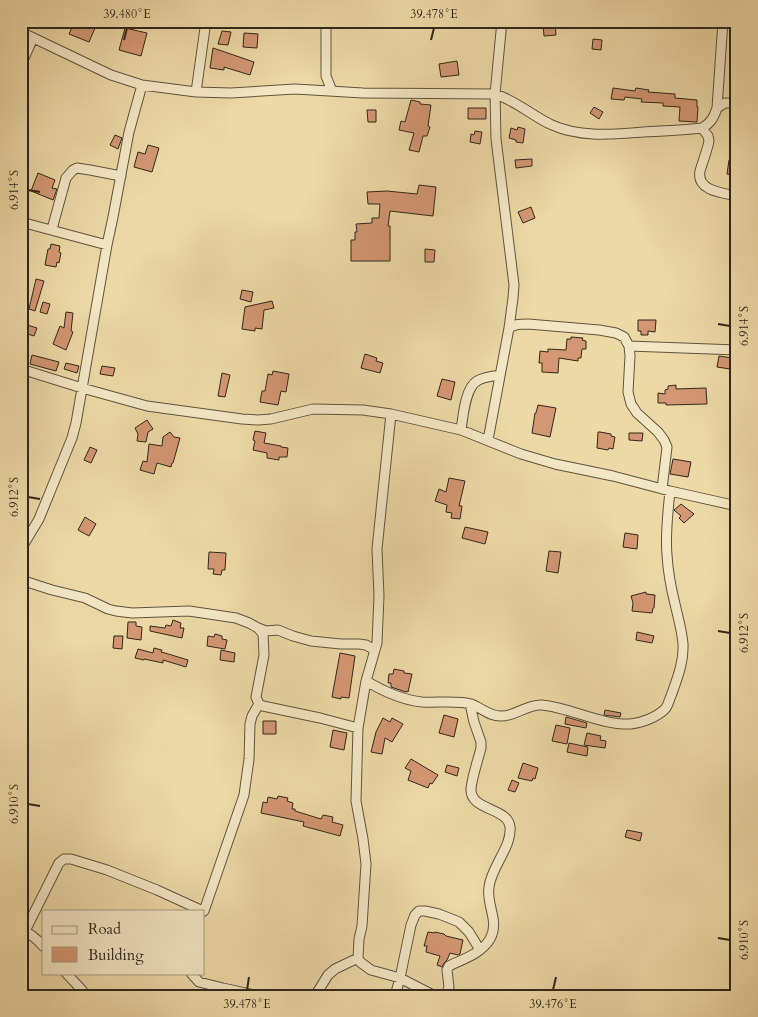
<svg xmlns="http://www.w3.org/2000/svg" width="758" height="1017" font-family="Cardo,serif">
	<style>
		.building { fill: #d49773; stroke: #30271c }
		.lines { fill: none; stroke-linecap: round; stroke-linejoin: round }
		.street-casing { stroke: #5f543e; stroke-width: 11 }
		.street { stroke: #f3e6c5; stroke-width: 9 }
		.ticks { fill: none; stroke: #30271c; stroke-width: 2 }
		.neatline { fill: none; stroke: #30271c; stroke-width: 2 }
		.ticks-label { font-size: 12px; text-anchor: middle; fill: #30271c }
	</style>
	<rect width="100%" height="100%" fill="#ecd9a6"/>
	<filter id="stains"><feTurbulence type="fractalNoise" baseFrequency=".004" numOctaves="4"/><feColorMatrix values="0 0 0 0 .2 0 0 0 0 .09 0 0 0 0 .02 0 0 0 .5 -.17"/></filter>
	<radialGradient id="worn" r=".72"><stop offset=".6" stop-color="#630" stop-opacity="0"/><stop offset="1" stop-color="#630" stop-opacity=".3"/></radialGradient>
	<path class="building" d="M75 21H98L89 42 69 34Z
		M555 22 556 35 544 36 543 23Z
		M125 28 147 33 141 56 119 50Z
		M222 31 231 32 228 45 218 44Z
		M244 33 258 34 257 48 243 47Z
		M593 39 602 40 601 50 592 49Z
		M213 48 254 62 250 75 224 67V70L210 68Z
		M457 61 459 75 441 77 439 64Z
		M613 88 635 91 636 88 649 90 648 92 675 94V98L697 100V107H698L697 122 679 121 680 107 663 106V103L641 102 642 99 625 97 624 100 611 99Z
		M411 100 420 102V104L431 105 428 126 430 127 427 136H423L419 152 409 150 414 133 399 130 401 121 405 122Z
		M594 107 603 112 599 119 590 113Z
		M468 108H486V119H468Z
		M367 110H376V122H368Z
		M518 127 525 129 523 143 516 142V140L509 138 511 128 517 130Z
		M475 131 482 132 480 144 470 142 471 134 474 135Z
		M115 135 122 138 118 149 110 145Z
		M148 145 159 148 152 172 134 167 138 152 145 154Z
		M532 159V166L516 168 515 160Z
		M729 160 737 162V176L727 174Z
		M38 173 55 180 52 188 57 189 53 200 31 191Z
		M419 185 436 187 433 216 390 211 388 226H390V261H351V240H355V232H357L356 224 372 223V218H379L380 204H368L367 192 387 191 417 194Z
		M531 207 535 218 523 223 518 212Z
		M51 244 60 246 59 252 61 253 59 263 57 262 56 267 45 265 48 249H50Z
		M425 249 435 250 434 262H425Z
		M36 279 44 281 35 311 29 309Z
		M242 290 253 292 251 302 240 299Z
		M272 301 274 308 264 310 262 329 255 328V331L242 329 245 307Z
		M43 302 50 304 47 314 40 312Z
		M66 312 73 313 71 331 73 332 66 350 53 344 60 326 64 328Z
		M638 320H656L655 332 648 331V335H641V331H638Z
		M24 324 37 328 34 336 21 332Z
		M571 337 583 338 582 340 586 341V349H582L581 358H578V361L559 358 558 373 542 372V363H539L540 351 548 352V349L566 350 567 339H571Z
		M365 354 377 358 376 361 383 363 380 373 361 368Z
		M32 355 59 362 56 371 30 364Z
		M719 356 732 358 730 369 717 367Z
		M66 363 79 366 77 373 64 369Z
		M102 366 115 368 113 376 100 374Z
		M273 371 289 374 286 392 281 391 278 405 260 402 262 391H265L268 374 272 375Z
		M222 373 230 375 225 397 218 396Z
		M442 379 455 382 451 400 437 396Z
		M676 385V389L706 388 707 404 666 405V403H658V393L665 394V390L668 389V386Z
		M538 405 556 408 550 437 532 433 535 413H536Z
		M147 420 153 429 148 432 146 442 137 441 138 434 135 428Z
		M255 431 266 433 264 443 281 446V447L288 448 287 457H279V460L267 458V453L253 450 255 441 253 440Z
		M170 432 174 437 180 438 173 463H172L171 467 157 463 154 474 140 470 143 461 147 462 149 444 162 446 163 437Z
		M598 432H600L611 434V436L615 437 613 449 609 448 608 450 597 448Z
		M629 433H643L642 441 629 440Z
		M90 447 97 450 91 463 84 460Z
		M673 459 691 462 688 477 670 474Z
		M449 478 465 481 459 506H462L460 519 451 518 452 513 446 512 447 505 435 501 439 489 446 492Z
		M681 504 694 514 684 523 679 518 681 516 674 510Z
		M85 517 96 524 89 536 78 530Z
		M465 527 488 532 485 544 462 538Z
		M625 533 638 535 637 549 623 547Z
		M549 551 561 552 558 573 546 571Z
		M209 552 226 553 225 570H222L221 575 213 574 214 569H208Z
		M646 592V594L655 595 654 608H653L652 613 632 611 633 603 631 596Z
		M173 620 181 623 180 628H184L182 638 150 631V626L165 628 166 625 171 626Z
		M128 622H136V626L142 627 141 640 127 638Z
		M637 632 654 636 652 643 636 640Z
		M215 634 222 636V639L227 640 225 649 207 646 208 636 214 637Z
		M114 636H123L122 649 113 648Z
		M154 648 162 650 161 652 165 653 188 660 186 667 163 660V663L144 659V660L135 658 138 649 153 653Z
		M221 650 235 653 234 662 220 660Z
		M340 653 355 656 349 698 341 697V699L332 697Z
		M394 669 404 671V673L412 674 408 692 406 691V692L391 687V683H388L389 674H393Z
		M605 710 621 713 620 717 604 715Z
		M444 715 458 719 454 737 439 733Z
		M566 717 587 723 586 728 565 724Z
		M383 718 390 722 392 718 403 724 392 742 385 738 382 754 371 752 376 732Z
		M263 721H276V734H263Z
		M556 725 570 728 567 744 552 741Z
		M333 730 347 733 344 750 330 747Z
		M587 733 601 736 600 740 606 741 605 748 584 745Z
		M569 743 588 747 587 756 567 752Z
		M411 759 438 775 432 784 430 783 428 788 408 780 411 771 405 768Z
		M523 763 538 768 535 779 533 778 532 781 518 778Z
		M447 765 459 768 457 776 445 772Z
		M512 780 519 783 515 792 508 790Z
		M278 796 288 798 287 801 293 803 292 809H295V811L321 819 323 815 333 817 332 822 343 825 340 836 303 826 304 822 261 813 263 802 267 803 268 797 277 799Z
		M627 830 642 833 640 841 625 837Z
		M428 932 435 933V932L444 934 446 936 463 940 460 954 458 955 450 953 447 960 444 963 442 967 437 965 440 956 426 952 427 946H424Z"/>
	<g class="lines">
		<g class="street-casing">
			<path id="street" d="M326 21V76L332 91
				M21 32 111 75 142 85 196 92 231 93 295 89 363 93 495 94C517 101 532 116 552 125 581 138 614 134 644 132 663 131 683 130 702 128 711 123 714 117 717 108L723 21
				M21 65 33 38
				M196 92 206 21
				M717 108 725 103H737
				M702 128 708 136 709 141C707 151 703 161 700 171 696 191 723 193 737 196
				M21 222 107 245
				M52 229 66 178 73 170 77 168 90 170 121 176
				M509 328C515 324 520 324 528 324L599 330 616 333 624 337 629 346 630 356 628 392 631 404 637 413 658 432 664 440 667 447 662 489
				M629 346 737 350
				M21 369 82 388 147 406 242 419 258 420 271 419 313 409 363 410 391 414 461 430 521 454 555 464 613 476 670 491 737 506
				M391 414 377 549 379 596 377 643 366 681 358 728 356 801 363 839 366 864 362 926 359 939 358 958 360 962 371 970 400 978 435 996
				M461 430C463 417 465 388 477 381 483 377 492 376 500 375
				M488 440 509 328 513 298 514 285 496 139 495 94 502 21
				M21 549 39 519 72 438 76 423 107 245 113 217 129 132 142 85
				M21 580 52 590 85 598 108 609 116 611 132 613 189 611 236 618 249 623 258 628 266 631 278 630 293 636 311 641 341 644H359L366 645 375 650
				M258 628 263 634 264 655 256 697 259 704 263 706 320 718 358 728
				M366 681C383 691 402 700 422 702 436 703 458 700 471 704 482 708 490 717 502 716 516 716 527 704 542 705 571 708 601 725 630 724 642 723 657 717 665 709 668 706 669 700 671 696 677 679 684 662 683 644 682 631 678 617 675 604 671 588 668 572 667 555 665 534 668 512 670 491
				M204 911 244 795 249 759 250 724 252 716 259 704
				M21 930C30 933 38 940 44 947
				M25 931 59 863 64 859H71L107 870 157 890 203 911
				M66 973 81 989 86 996
				M191 973 199 982 223 988 259 996
				M315 996 328 975 335 969 358 958
				M395 996 400 978 411 925 415 915 419 911H425L439 914 459 922 469 932 480 950
				M446 996 449 987 447 970 449 966C463 959 481 954 490 939 500 921 486 906 489 887 491 867 512 847 510 827 508 807 470 811 471 789 472 777 478 760 481 748V742L474 722 470 704"/>
		</g>
		<use href="#street" class="street"/>
	</g>
	<path class="ticks" d="M124 40 127 28M431 40 434 28M28 190 40 192M718 324 730 326M28 497 40 499M718 631 730 633M28 804 40 806M718 938 730 940M247 990 249 977M553 990 556 977"/>
	<rect width="758" height="1017" fill="none" stroke="#ecd9a6" stroke-width="55"/>
	<rect x="42" y="910" width="162" height="65" fill="#f3e6c5" stroke="#a59a81"/>
	<rect x="52" y="926" width="25" height="8" fill="#f3e6c5" stroke="#a59a81"/>
	<text x="88" y="934" font-size="15" fill="#30271c">Road</text>
	<rect x="52" y="947" width="25" height="15" fill="#d49773" stroke="#a59a81"/>
	<text x="88" y="960" font-size="15" fill="#30271c">Building</text>
	<rect x="28" y="28" width="702" height="962" class="neatline"/>
	<g class="ticks-label">
		<text x="127" y="18">39.480°E</text>
		<text x="434" y="18">39.478°E</text>
		<text transform="translate(14 190) rotate(-90)" y="4">6.914°S</text>
		<text transform="translate(744 326) rotate(-90)" y="4">6.914°S</text>
		<text transform="translate(14 497) rotate(-90)" y="4">6.912°S</text>
		<text transform="translate(744 633) rotate(-90)" y="4">6.912°S</text>
		<text transform="translate(14 804) rotate(-90)" y="4">6.910°S</text>
		<text transform="translate(744 940) rotate(-90)" y="4">6.910°S</text>
		<text x="247" y="1008">39.478°E</text>
		<text x="553" y="1008">39.476°E</text>
	</g>
	<rect width="100%" height="100%" filter="url(#stains)"/>
	<rect width="100%" height="100%" fill="url(#worn)"/>
</svg>
